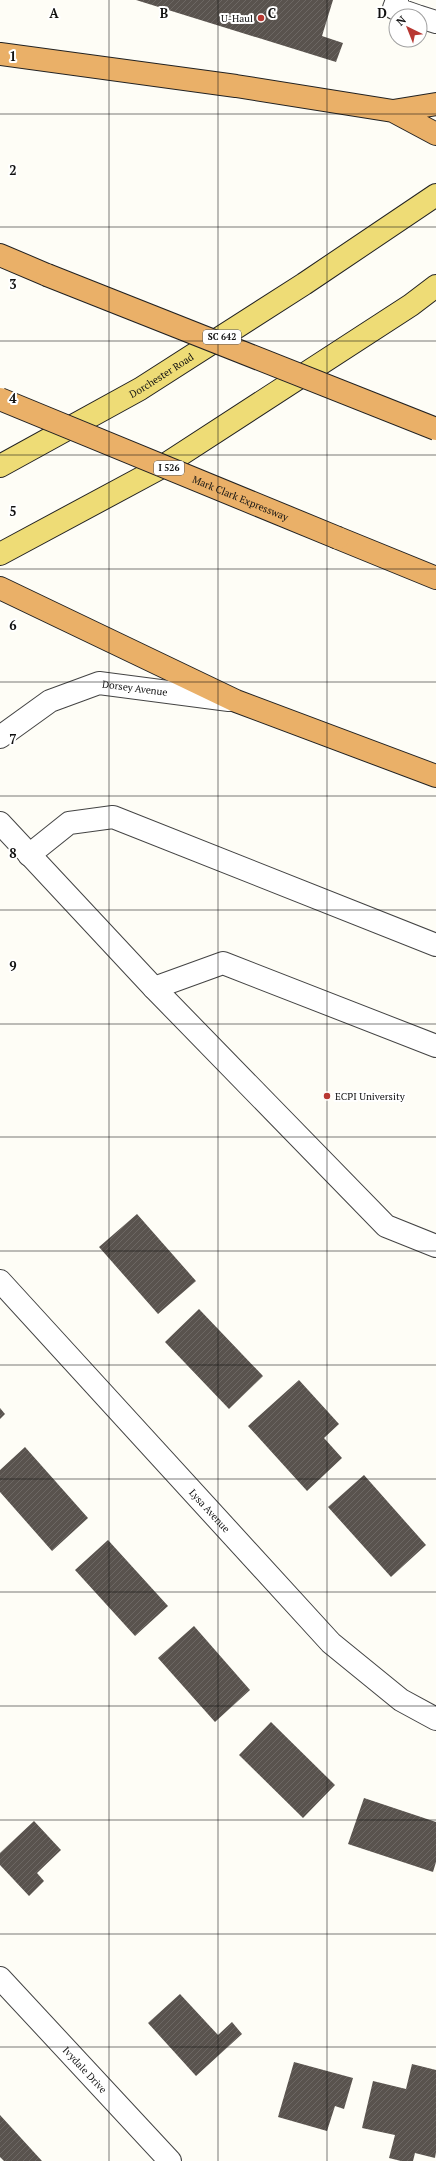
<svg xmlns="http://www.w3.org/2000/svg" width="436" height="2161" font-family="'PT Serif',serif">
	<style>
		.building { fill: url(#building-hatch) }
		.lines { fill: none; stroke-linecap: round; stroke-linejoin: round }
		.minor-casing { stroke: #444; stroke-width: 24 }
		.major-casing { stroke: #222; stroke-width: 24 }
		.highway-casing { stroke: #222; stroke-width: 24 }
		.minor { stroke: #fff; stroke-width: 22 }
		.major { stroke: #eedc76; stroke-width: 22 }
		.highway { stroke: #eab068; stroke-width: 22 }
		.highway-bridge-casing { stroke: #222; stroke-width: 24; stroke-linecap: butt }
		.highway-bridge { stroke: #eab068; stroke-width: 22 }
		.grid { fill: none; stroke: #111; stroke-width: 1; stroke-opacity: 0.55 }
		.poi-dot { fill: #b83832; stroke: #fff; stroke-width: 1.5 }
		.labels { text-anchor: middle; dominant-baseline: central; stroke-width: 4; stroke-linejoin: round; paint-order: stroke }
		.shield { fill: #fff; stroke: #585858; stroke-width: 1 }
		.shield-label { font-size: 9px; font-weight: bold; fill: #111 }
		.poi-label { font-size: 10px; fill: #111; stroke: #fff; text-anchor: end }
		.street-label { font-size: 10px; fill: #111; stroke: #fff }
		.grid-label { font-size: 13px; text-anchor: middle; font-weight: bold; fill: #111; stroke: #fff; stroke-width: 4; stroke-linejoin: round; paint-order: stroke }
	</style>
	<defs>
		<pattern id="building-hatch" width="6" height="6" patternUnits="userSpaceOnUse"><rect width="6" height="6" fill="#59534e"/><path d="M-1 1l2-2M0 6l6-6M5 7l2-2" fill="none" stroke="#6c6763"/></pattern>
	</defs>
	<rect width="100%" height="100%" fill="#fefdf6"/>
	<path class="building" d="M136 0H333L322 36 343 43 336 62Z
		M137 1214 196 1281 158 1314 99 1247Z
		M199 1309 263 1376 229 1409 165 1342Z
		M299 1380 339 1424 324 1438 342 1458 307 1491 248 1426Z
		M0 1408 5 1414 0 1419Z
		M25 1447 88 1518 52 1551 0 1492V1470Z
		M364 1475 426 1545 391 1577 328 1507Z
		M108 1540 168 1606 135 1636 75 1570Z
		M194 1626 250 1690 215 1722 158 1658Z
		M271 1722 335 1785 303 1818 239 1755Z
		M364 1798 436 1822V1862L433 1872 348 1844Z
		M34 1821 61 1850 37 1873 44 1881 29 1896 0 1865V1853Z
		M180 1994 218 2035 232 2022 242 2034 196 2076 148 2023Z
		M294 2062 353 2078 344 2109 335 2106 327 2131 278 2117Z
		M412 2064 436 2070V2152L435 2158 415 2153 413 2161H401L389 2158 395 2135 362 2128 373 2081 406 2089Z
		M0 2115 42 2161H4L0 2157Z"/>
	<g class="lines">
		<g class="minor-casing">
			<g id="minor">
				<path d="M397 0 394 8 417 16"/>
				<path d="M420 17 436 22"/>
				<path id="s1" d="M0 737 50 701 99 683 229 700"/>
				<path d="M0 823 154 988 386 1226 436 1246"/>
				<path d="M29 855 69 823 113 817 436 945"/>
				<path d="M154 988 223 963 436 1046"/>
				<path id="s2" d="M0 1281 331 1643 401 1700 436 1719"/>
				<path id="s3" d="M0 1978 170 2161"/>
			</g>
		</g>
		<g class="major-casing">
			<g id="major">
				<path id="s4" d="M0 466 140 389 304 284 436 195"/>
				<path d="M0 554 160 468 411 305 436 286"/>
			</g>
		</g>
		<g class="highway-casing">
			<path id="highway" d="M0 54 236 86 393 111 436 134
				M393 111 436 104
				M0 255 47 275
				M338 538 436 578
				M0 588 236 701 436 776"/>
		</g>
		<use href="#minor" class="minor"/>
		<use href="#major" class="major"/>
		<use href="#highway" class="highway"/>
		<g class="highway-bridge-casing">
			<g id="highway-bridge">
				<path d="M47 275 436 429"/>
				<path id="s5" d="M0 399 338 538"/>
			</g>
		</g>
		<use href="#highway-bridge" class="highway-bridge"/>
	</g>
	<path class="grid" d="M109 0V2161M218 0V2161M327 0V2161M0 114H436M0 227H436M0 341H436M0 455H436M0 569H436M0 682H436M0 796H436M0 910H436M0 1024H436M0 1137H436M0 1251H436M0 1365H436M0 1479H436M0 1592H436M0 1706H436M0 1820H436M0 1934H436M0 2047H436"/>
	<g class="poi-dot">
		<circle cx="261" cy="18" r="4"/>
		<circle cx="327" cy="1096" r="4"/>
	</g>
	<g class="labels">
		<g class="shield">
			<rect x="203" y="330" width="38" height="14" rx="3"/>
			<rect x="154" y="461" width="30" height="14" rx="3"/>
		</g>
		<g class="shield-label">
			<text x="222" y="337">SC 642</text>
			<text x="169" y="468">I 526</text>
		</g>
		<g class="poi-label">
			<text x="253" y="18">U-Haul</text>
			<text x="335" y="1096" text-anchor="start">ECPI University</text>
		</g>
		<g class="street-label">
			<text stroke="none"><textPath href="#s4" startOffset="185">Dorchester Road</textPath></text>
			<text stroke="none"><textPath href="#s5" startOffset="260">Mark Clark Expressway</textPath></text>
			<text stroke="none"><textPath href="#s1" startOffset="150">Dorsey Avenue</textPath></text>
			<text stroke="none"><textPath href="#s2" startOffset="311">Lysa Avenue</textPath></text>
			<text stroke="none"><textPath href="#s3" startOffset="125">Ivydale Drive</textPath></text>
		</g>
	</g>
	<g class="grid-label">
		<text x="54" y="18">A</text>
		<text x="164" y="18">B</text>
		<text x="272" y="18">C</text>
		<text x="382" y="18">D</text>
		<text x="13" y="61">1</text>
		<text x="13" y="175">2</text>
		<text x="13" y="289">3</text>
		<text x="13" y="403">4</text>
		<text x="13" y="516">5</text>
		<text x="13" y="630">6</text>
		<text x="13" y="744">7</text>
		<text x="13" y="858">8</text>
		<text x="13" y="971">9</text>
	</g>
	<g transform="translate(408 28) rotate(317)"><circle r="19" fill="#ffffff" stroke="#a0a0a0"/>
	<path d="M0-3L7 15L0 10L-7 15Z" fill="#b83832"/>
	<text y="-6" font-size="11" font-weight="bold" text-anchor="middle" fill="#111111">N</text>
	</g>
</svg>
